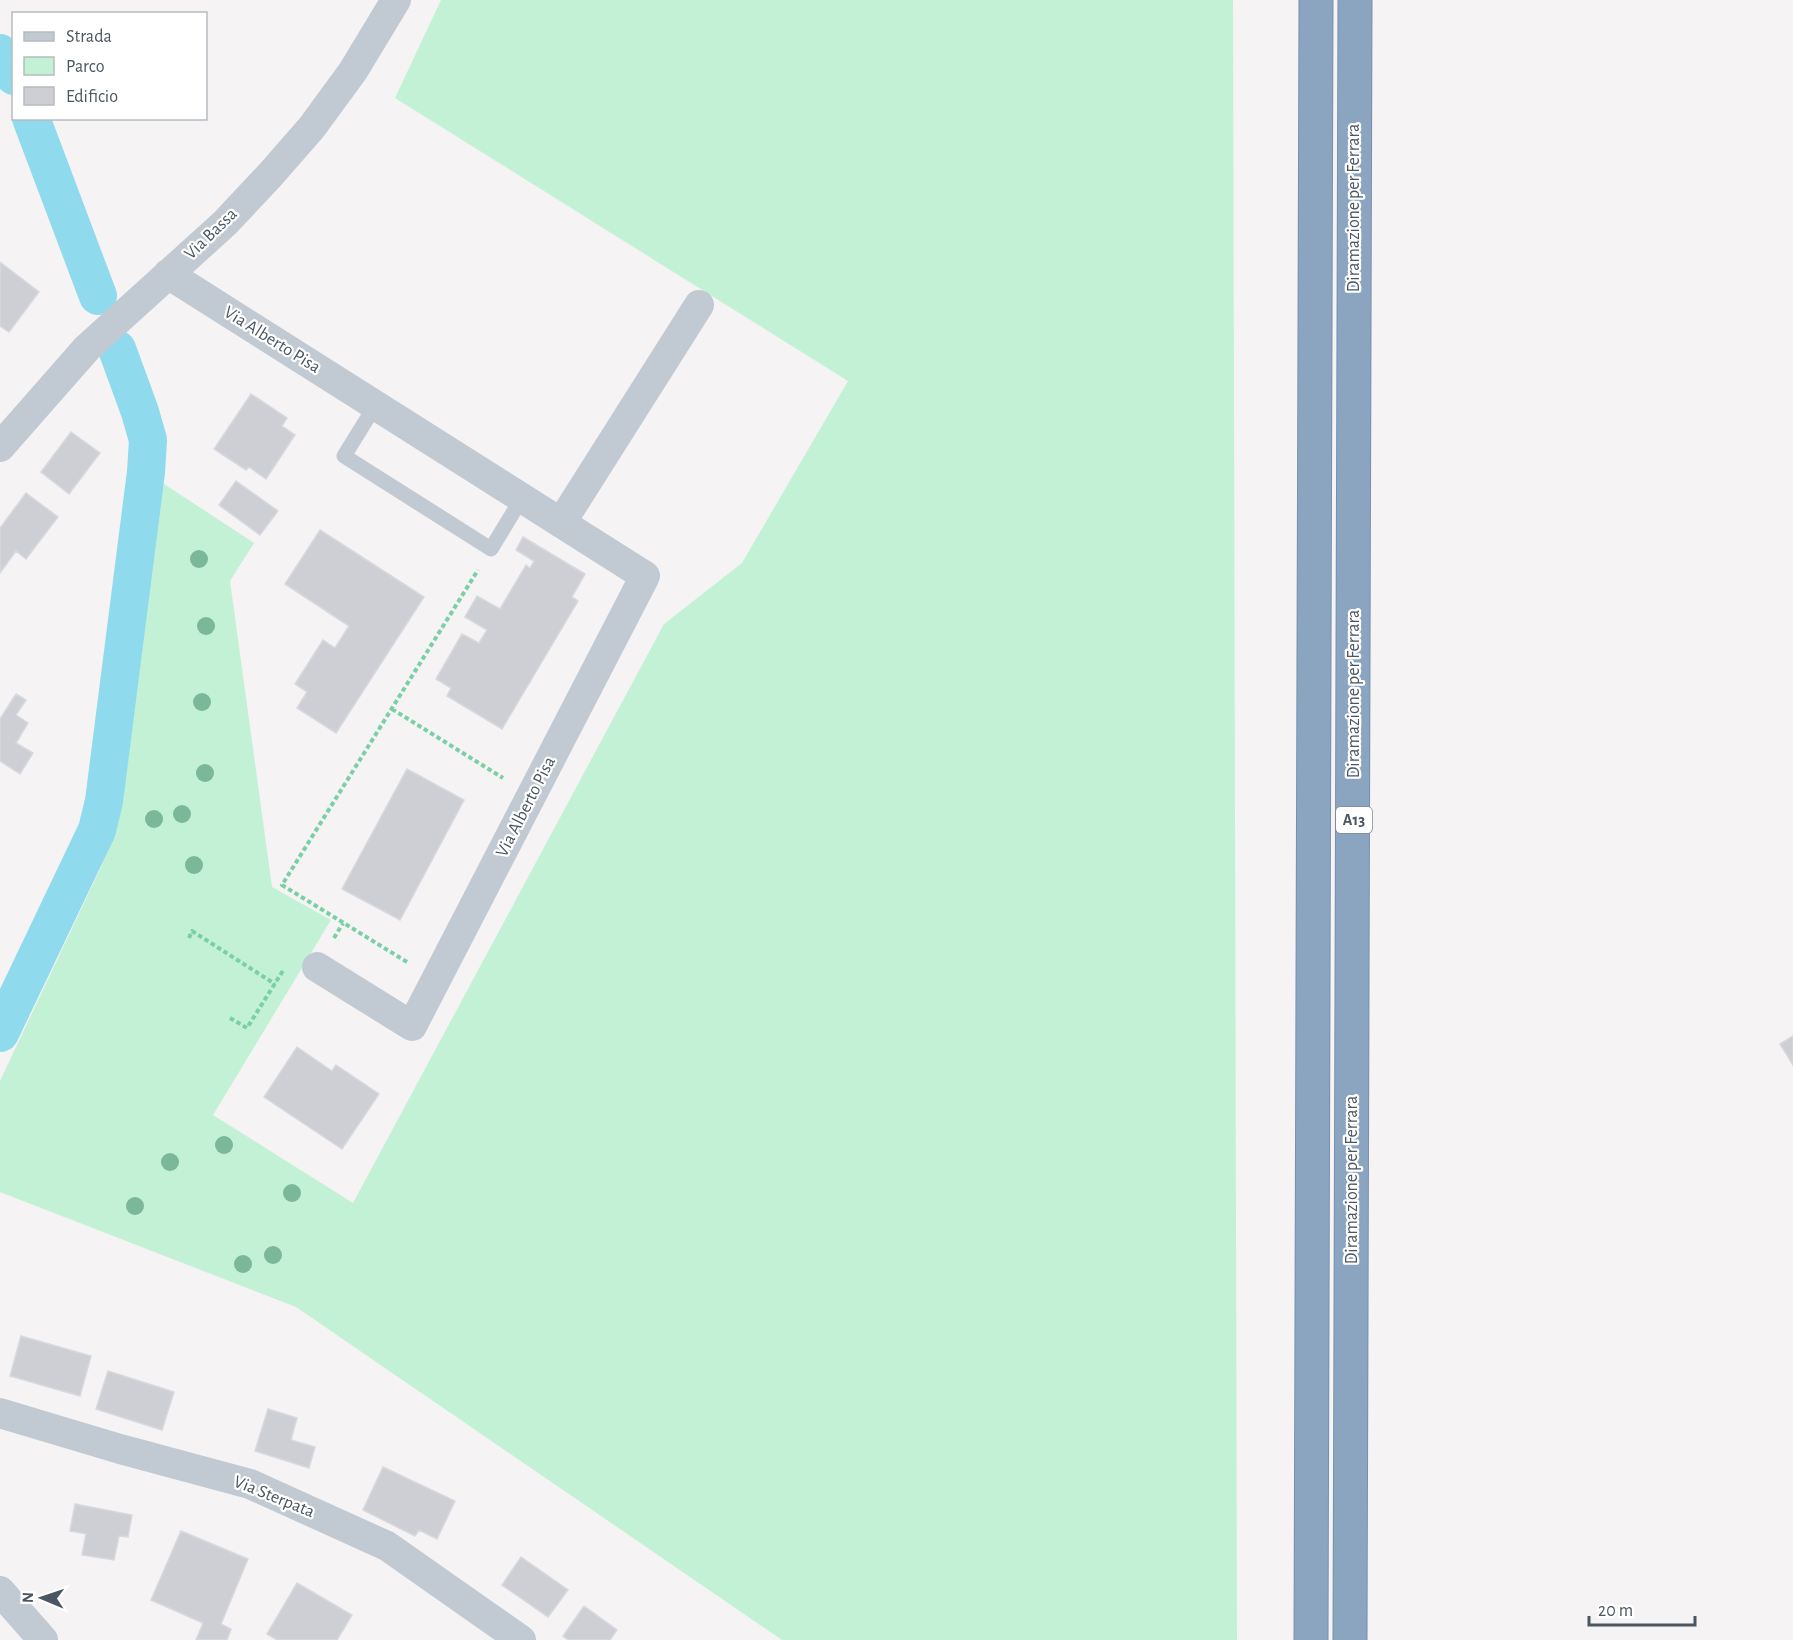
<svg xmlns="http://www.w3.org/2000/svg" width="1793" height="1640" font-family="'Alegreya Sans',sans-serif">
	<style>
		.green { fill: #c3f1d5 }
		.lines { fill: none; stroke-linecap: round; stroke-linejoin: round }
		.canal { stroke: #90daee; stroke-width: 38 }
		.building { fill: #cdcfd5; stroke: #d7d9de; stroke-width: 1.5 }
		.highway-casing { stroke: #7690ad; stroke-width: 35 }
		.path { stroke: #7ad0a6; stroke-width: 4; stroke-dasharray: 4.5 3; stroke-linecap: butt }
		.lane { stroke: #c1cad2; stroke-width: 15 }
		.street { stroke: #c1cad2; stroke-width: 30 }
		.highway { stroke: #8ba5c1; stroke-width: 33 }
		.tree { fill: #7bb799 }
		.labels { text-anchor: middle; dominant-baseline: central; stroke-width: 4.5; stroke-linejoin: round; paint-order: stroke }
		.shield { fill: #fff; stroke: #808990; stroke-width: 1.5 }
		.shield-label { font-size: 16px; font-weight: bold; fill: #4a5661 }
		.street-label { font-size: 18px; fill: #4a5661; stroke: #fff }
	</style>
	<rect width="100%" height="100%" fill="#f5f3f3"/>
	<path class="green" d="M441 0H1233L1237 1640H782L296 1307 0 1192V1081L101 867 114 834 161 482 254 543 230 581 272 887 331 920 213 1115 353 1203 664 624 742 563 848 381 395 98Z"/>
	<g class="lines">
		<path class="canal" d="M0 53 14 76
			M31 118 98 296
			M0 1033 97 830 104 801 146 472 148 440 140 412 117 349"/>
	</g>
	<path class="building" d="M0 262 39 292 9 332 0 326Z
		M251 394 287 418 282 426 295 435 266 479 249 467 246 470 214 449Z
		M71 432 100 453 69 494 41 472Z
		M236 481 278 511 260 535 219 505Z
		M26 493 58 517 26 559 16 551 0 573V528Z
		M320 530 424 597 336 733 297 708 307 692 295 684 323 640 335 648 349 626 285 584Z
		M523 537 585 574 572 597 578 601 502 729 447 696 451 688 436 679 462 634 479 643 487 630 465 617 477 596 500 609 526 565 530 568 534 561 516 550Z
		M16 694 26 700 16 715 28 723 16 743 33 753 20 774 0 761V719Z
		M407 769 464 800 400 920 342 889Z
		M1793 1036V1065L1780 1044Z
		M297 1047 332 1071 336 1065 379 1094 342 1149 264 1097Z
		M21 1336 91 1356 80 1396 10 1376Z
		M108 1371 174 1392 162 1430 96 1409Z
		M268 1409 297 1418 291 1440 315 1447 309 1468 255 1451Z
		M383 1467 455 1501 437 1539 419 1530 415 1536 363 1510Z
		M75 1504 132 1515 128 1537 119 1536 114 1560 82 1555 86 1534 70 1531Z
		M181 1531 248 1559 221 1624 231 1629 227 1640H196L203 1623 151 1600Z
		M521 1557 568 1590 548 1617 502 1585Z
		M297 1583 352 1615 337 1640H277L267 1634Z
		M584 1606 617 1630 610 1640H568L563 1636Z"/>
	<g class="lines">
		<g class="highway-casing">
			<path id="highway" d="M1311 1640 1316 0
				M1350 1640 1355 0"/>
		</g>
		<path class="path" d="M392 709 503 778
			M189 938 192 931 275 984
			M334 938 343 923
			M407 962 282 885 478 570
			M230 1018 247 1028 284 969"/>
		<path class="lane" d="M375 406 344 456 491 549 522 498"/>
		<path class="street" d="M168 274 645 576 412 1026 317 967
			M0 447 87 348 225 223 271 174 312 127 353 71 396 0
			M561 523 699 305
			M0 1413 120 1449 250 1484 387 1546 521 1640
			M0 1591 43 1640"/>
		<use href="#highway" class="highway"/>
	</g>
	<g class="tree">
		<circle cx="199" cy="559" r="9"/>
		<circle cx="206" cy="626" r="9"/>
		<circle cx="202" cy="702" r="9"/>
		<circle cx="205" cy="773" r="9"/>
		<circle cx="182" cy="814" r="9"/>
		<circle cx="154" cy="819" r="9"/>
		<circle cx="194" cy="865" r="9"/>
		<circle cx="224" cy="1145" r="9"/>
		<circle cx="170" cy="1162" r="9"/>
		<circle cx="292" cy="1193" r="9"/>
		<circle cx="135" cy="1206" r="9"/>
		<circle cx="273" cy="1255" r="9"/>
		<circle cx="243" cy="1264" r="9"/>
	</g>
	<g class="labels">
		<rect class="shield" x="1336" y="807" width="36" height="26" rx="4.5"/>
		<g class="shield-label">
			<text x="1354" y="820">A13</text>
		</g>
		<g class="street-label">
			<text transform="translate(1354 208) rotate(-90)">Diramazione per Ferrara</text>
			<text transform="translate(211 234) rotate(-44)">Via Bassa</text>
			<text transform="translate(272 340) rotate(32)">Via Alberto Pisa</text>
			<text transform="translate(1354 694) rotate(-90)">Diramazione per Ferrara</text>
			<text transform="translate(526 807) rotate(-63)">Via Alberto Pisa</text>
			<text transform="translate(1352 1180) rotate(-90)">Diramazione per Ferrara</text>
			<text transform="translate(274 1497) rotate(22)">Via Sterpata</text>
		</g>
	</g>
	<rect x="12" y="12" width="195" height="108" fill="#ffffff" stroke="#b7bbc0" stroke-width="1.5"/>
	<rect x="24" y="32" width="30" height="9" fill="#c1cad2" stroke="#b7bbc0" stroke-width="1.5"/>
	<text x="66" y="42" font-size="18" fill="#4a5661">Strada</text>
	<rect x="24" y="57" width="30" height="18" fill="#c3f1d5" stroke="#b7bbc0" stroke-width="1.5"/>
	<text x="66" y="72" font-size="18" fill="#4a5661">Parco</text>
	<rect x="24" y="87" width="30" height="18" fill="#cdcfd5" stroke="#b7bbc0" stroke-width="1.5"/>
	<text x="66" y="102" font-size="18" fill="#4a5661">Edificio</text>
	<g transform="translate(42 1598) rotate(272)" stroke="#ffffff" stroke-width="4.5" paint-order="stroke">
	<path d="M0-4.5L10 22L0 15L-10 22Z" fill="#4a5661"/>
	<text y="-9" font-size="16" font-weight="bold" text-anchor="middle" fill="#4a5661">N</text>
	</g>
	<path d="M1589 1616v9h106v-9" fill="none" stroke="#4a5661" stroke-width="3"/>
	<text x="1598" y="1616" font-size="18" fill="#4a5661" stroke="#ffffff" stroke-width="4.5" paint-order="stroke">20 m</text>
</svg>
